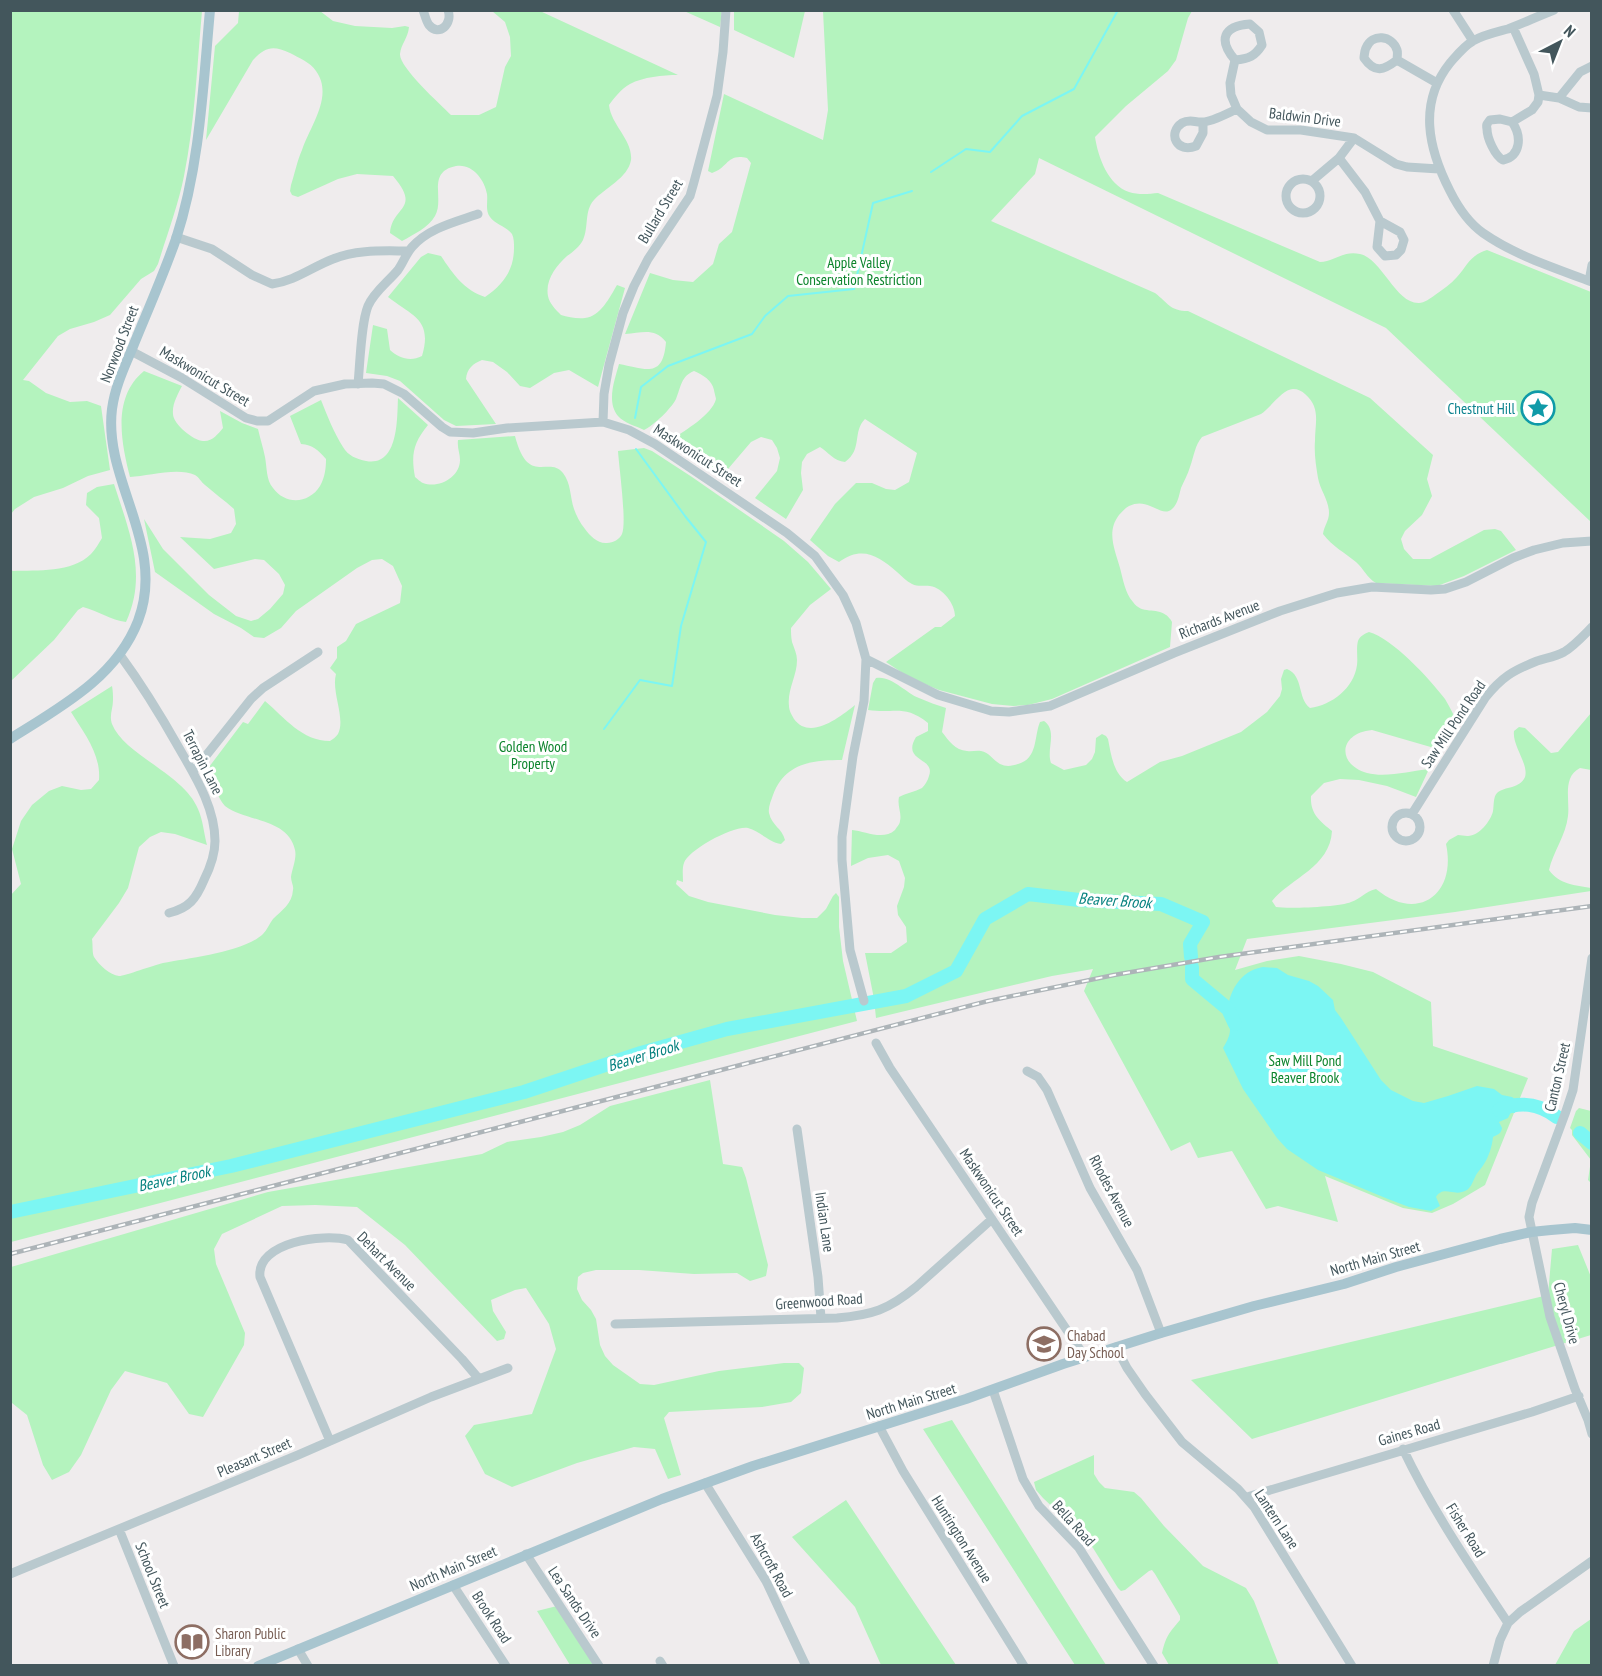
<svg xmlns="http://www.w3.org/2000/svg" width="1602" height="1676" font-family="'PT Sans Narrow',sans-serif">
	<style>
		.green { fill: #b4f3be }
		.water { fill: #7cf6f3 }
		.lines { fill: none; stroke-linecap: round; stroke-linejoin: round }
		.stream { stroke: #7cf6f3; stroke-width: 2 }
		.river { stroke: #7cf6f3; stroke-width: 14 }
		.minor { stroke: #b9c9ce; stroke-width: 9 }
		.major { stroke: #a8c5cf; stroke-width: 10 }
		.rail-casing { stroke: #adb4b8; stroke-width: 4.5 }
		.rail { stroke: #fff; stroke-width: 2; stroke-dasharray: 7; stroke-linecap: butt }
		.labels { text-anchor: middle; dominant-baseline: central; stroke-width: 6; stroke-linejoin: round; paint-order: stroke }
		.street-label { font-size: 15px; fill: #43565c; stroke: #fff }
		.park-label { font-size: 15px; fill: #0c842c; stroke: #fff }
		.culture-label { font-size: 15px; fill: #0d838f; stroke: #fff; text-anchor: end }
		.education-label { font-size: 15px; fill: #785e54; stroke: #fff; text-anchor: start }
		.water-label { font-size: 16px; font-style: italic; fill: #05817f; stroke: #fff }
	</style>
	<rect width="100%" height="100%" fill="#efeced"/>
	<path class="green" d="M11 10 202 11C197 65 195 122 184 176 178 206 167 235 158 264L154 271 141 279 110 315 94 322 70 329 58 336 23 380 29 381 46 393 70 402 87 401 101 406 110 470 88 476 63 488 34 497 15 509 11 514Z
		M239 11H320L333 21 355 26 392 28 405 26 409 27C408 38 401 44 400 54 399 67 440 104 451 115H479L496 107 505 67 511 56 510 37 505 22 492 11H540L678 75C663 75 643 77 630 84 621 89 615 97 609 105 611 125 633 140 631 160 628 178 605 188 594 200 584 211 589 227 583 240 580 246 573 252 567 256 556 266 545 280 548 296 549 303 556 310 561 315 568 317 577 319 585 318 600 317 610 297 617 285L625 288 598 387 569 370 554 373 530 388 520 386 507 372 493 362 482 360C473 364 467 368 466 379L496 424 456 426 444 420 400 381 387 376 366 373 373 325 387 329 390 350C399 358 410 362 422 356 433 319 412 316 388 297L421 257 428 253 441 256C453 274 464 290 485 297 503 285 514 270 514 248 514 243 514 238 512 234 507 227 495 224 490 217 485 210 488 202 487 194 485 180 472 163 456 166 426 172 445 199 435 216 429 227 413 235 402 241L390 233C392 206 422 210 393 176L357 174 338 179 298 197 292 195 290 191 291 185C295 173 297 161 302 150 310 126 334 96 316 71 310 62 299 58 290 53 273 45 265 47 253 60L206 140 215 46 238 23Z
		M684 11H722L720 27Z
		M734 11H805L794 58 734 30Z
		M823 11H1192L1188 18 1176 60 1168 71 1126 106 1095 137C1098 157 1108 185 1129 192 1138 195 1149 194 1158 193L1320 262C1334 262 1343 250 1360 254 1382 259 1396 304 1419 303 1424 303 1431 298 1435 295 1443 289 1451 284 1457 277 1468 265 1469 256 1487 250L1591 292V522L1386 328 1039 158 1035 174 991 221 1155 293C1168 303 1170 311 1188 311L1370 398 1433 455 1427 479 1432 496 1422 515 1405 531 1401 539 1404 549 1413 559H1430L1484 530 1495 529 1501 531 1516 550 1464 576 1437 586 1376 583C1367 578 1364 569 1356 562 1345 553 1332 546 1323 534 1324 526 1329 521 1329 513 1329 500 1320 490 1318 478 1316 466 1314 453 1315 441 1315 422 1321 408 1305 394 1302 391 1298 389 1293 389 1283 389 1270 408 1261 414L1202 437C1195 445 1194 456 1190 467 1188 474 1184 481 1181 488 1179 495 1178 504 1172 509 1161 519 1149 496 1129 506 1125 508 1122 512 1119 515 1106 532 1115 550 1120 568 1123 579 1125 593 1133 602 1142 615 1156 607 1166 615 1167 615 1172 621 1172 622L1170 647 1052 699 1028 705 1013 706 992 704 939 690 910 678 886 662 935 627H941L955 616C955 604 943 588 930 586 924 585 918 587 912 584 906 581 902 576 897 572 879 556 862 545 839 562L828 556 810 540 835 504 856 483H872L886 489 895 490 909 482 917 453 865 419C852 432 863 449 845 462 834 461 828 452 820 447L807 454 802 462 801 473 803 490 786 519 755 498 777 471 780 458 777 448 772 440 761 437 751 442 722 476 671 443 673 439C685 430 712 415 716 399 716 398 714 391 714 390 712 380 703 375 694 371 681 376 681 387 676 399 671 409 654 425 644 430 636 426 624 423 618 416 606 402 615 379 619 364 646 369 663 379 666 342 654 327 642 333 625 334L650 273 673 280 693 282 713 264 719 244 732 232 751 163 747 158C727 153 728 168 712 173L708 171 724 94 823 140 828 110Z
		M144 371 182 386C178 394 172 404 173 414 173 424 194 441 203 441 212 442 218 434 223 428L220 411 242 423 258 429C260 438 263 447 265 457 267 467 266 480 273 488 285 505 309 504 320 486 325 477 326 468 326 459 318 450 313 445 301 444L290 416 321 400C327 415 334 433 343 447 348 456 357 459 366 461 399 467 397 418 398 398L428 425C413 443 411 455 415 477 416 478 422 483 423 483 439 489 460 477 460 460 460 453 457 448 458 440L515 436C528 487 549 455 563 473 571 483 570 497 574 509 576 515 580 523 585 529 590 536 598 544 607 543 613 543 620 539 622 534 627 522 619 467 618 451L644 448 652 451 692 477 784 541 808 562 831 589 810 605 791 628C791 632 791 637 792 642 794 648 797 654 797 660 797 676 787 690 789 706 789 711 792 715 794 719 810 741 840 717 855 705L842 760C812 760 785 763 773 795 771 801 768 807 769 813 772 826 782 828 785 840L781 844C768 842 760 831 748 828 734 825 688 850 684 863 682 868 683 876 683 882L677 880 676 884 689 896 708 902 775 915 802 918H817L826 909 833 896 836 893 839 897V927L843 961 857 1021 11 1242 10 896 21 884 12 849 21 821 32 805 49 791 62 786 81 790 91 789 99 780C101 754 84 733 71 712L112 686C113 691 113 696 113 700 113 709 109 715 112 724 124 755 184 774 198 809 203 820 204 834 207 845L175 834 161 832 150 837 139 847 128 888 119 903 92 939C93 945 92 953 94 957 99 965 110 975 119 976 125 976 154 965 163 963 189 958 244 952 263 934 267 930 269 924 273 919 282 910 292 904 293 890 294 886 291 882 291 877 292 869 297 858 295 850 288 818 246 822 225 806 221 802 218 795 216 790L211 789 205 777 206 771 243 722 248 724 265 701C285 718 302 741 330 741 333 739 336 737 338 734 346 718 331 692 336 674L330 668 337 658V647L346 641 356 624 400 603 402 586 393 566 382 559 372 560 357 568 296 611 281 628 264 638 254 637 241 628 214 614 155 572 144 519 163 549 209 595 236 616 251 621 258 619 270 609 283 594 285 585 279 574 264 560 255 559 214 569 180 537 210 539 231 533 236 524 234 509C224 500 214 493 205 485 201 482 199 477 195 475 178 467 148 476 130 477 121 442 112 397 144 371Z
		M114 484C129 531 148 574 126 622 111 620 98 611 83 607L78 610 54 640 11 681V570L13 571C37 570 72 573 91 554 95 550 99 543 102 538L99 518 86 505 87 493 97 487Z
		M1369 632C1392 638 1430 679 1445 699 1450 707 1454 716 1458 724L1441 750 1372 730C1339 733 1336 764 1367 773 1386 778 1410 771 1429 769L1416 797 1387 786 1359 780 1340 779 1324 783 1311 796C1310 814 1320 821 1332 831 1330 867 1291 878 1272 901L1276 907C1288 909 1340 907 1351 902 1362 898 1364 892 1376 889 1417 923 1457 895 1446 844L1449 840 1458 835C1461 835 1464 836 1467 836 1478 837 1491 821 1493 811 1494 806 1493 797 1497 793 1505 786 1520 789 1525 777 1529 764 1512 746 1514 731L1519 727 1525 728 1551 753 1558 752 1591 713V770L1580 768C1562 777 1570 800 1568 816 1566 835 1553 852 1549 870 1560 885 1575 885 1591 888V891L1455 912 1247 939 1235 970 1267 961 1299 956 1341 964 1373 972 1431 1002 1433 1046 1528 1078 1485 1185 1453 1204 1432 1213 1403 1208 1325 1176 1338 1222 1278 1206 1266 1209 1232 1151 1198 1158 1190 1142 1171 1151 1084 991 1093 969 1052 976 876 1018 874 999 865 953H891L907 942 906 927 898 915 897 906 904 887 905 878 899 861 888 855 868 858 851 866 852 830C865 831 883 841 895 830 896 828 900 824 900 821 902 813 897 806 899 797 906 793 915 792 922 788 925 785 928 780 929 776 936 757 901 762 916 737L928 731V723C904 704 895 714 868 710L873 683 876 678C891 675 906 693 919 698 928 702 937 705 946 708L942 732C949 741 955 750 967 751 972 752 976 750 981 751 989 752 993 760 1000 764 1006 767 1012 766 1018 764 1038 759 1034 736 1040 722L1044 721C1058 731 1046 749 1051 763L1064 770 1086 765 1092 759 1095 752 1096 738 1102 734 1106 736 1108 739C1111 754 1113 773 1127 782L1160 762 1182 756 1241 732 1267 712 1280 696 1282 689 1281 679 1284 670 1287 669C1304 676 1297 698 1310 708 1332 705 1354 688 1357 665 1358 658 1356 648 1358 641 1360 636 1364 634 1369 632Z
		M710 1080 723 1164 742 1167 746 1178 768 1265 766 1276 750 1281 737 1273 694 1274 639 1270H596L583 1273 578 1277 577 1289 582 1300 591 1310 596 1319 600 1345 605 1356 613 1365 640 1384 654 1385 719 1371 784 1363H799L804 1368 801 1393 791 1402 762 1407 669 1412 664 1418 681 1475 668 1479 655 1449 634 1447 577 1463 512 1487 485 1474 465 1436 474 1425 532 1414 556 1349 549 1324 526 1288 515 1290 491 1300 493 1311 506 1332 504 1339 497 1341 405 1245 357 1207 315 1205 282 1206 222 1234 214 1249 216 1264 245 1333 244 1345 203 1417 189 1414 167 1383 125 1371 111 1390 81 1455 69 1472 52 1480 43 1465 27 1415 12 1403 11 1404V1267L268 1192 482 1154 507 1142 541 1137 563 1132 580 1125 610 1106Z
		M1579 1108 1591 1111V1183L1588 1180 1591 1160 1572 1135V1130L1570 1128 1576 1111Z
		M1578 1245 1591 1277V1335L1252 1439 1191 1380 1548 1295 1552 1249Z
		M952 1420 1106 1665H1075L923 1429Z
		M1094 1455V1474L1099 1482 1105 1488 1134 1492 1141 1498 1164 1526 1203 1566 1246 1588 1254 1601 1279 1665H1169L1162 1653C1166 1636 1169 1633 1180 1620V1616L1155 1574 1152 1570 1149 1571 1125 1590 1121 1591 1118 1588 1093 1548 1081 1534 1043 1498 1036 1490 1034 1482Z
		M846 1500 956 1665H881L855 1607 792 1537Z
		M561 1605 601 1665H570L537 1611Z
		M1591 1619V1665H1555L1574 1631Z"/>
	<path class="water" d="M1263 967 1277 968 1288 975 1309 981 1318 986 1333 1000 1335 1010 1341 1018 1381 1080 1391 1090 1413 1101 1424 1103 1448 1096 1477 1086 1494 1089 1502 1095 1512 1097 1515 1099V1113L1511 1112 1508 1118 1499 1122 1502 1128C1501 1134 1498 1134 1493 1137 1492 1146 1489 1156 1484 1164 1482 1168 1478 1171 1476 1175 1472 1183 1471 1190 1462 1192 1452 1195 1443 1186 1436 1197L1440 1206 1431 1211 1409 1207 1388 1199 1318 1170 1287 1149 1277 1138 1243 1089 1223 1048C1226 1043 1230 1036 1230 1030 1230 1025 1227 1021 1227 1016 1228 993 1239 971 1263 967Z"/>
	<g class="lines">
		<path class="stream" d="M931 172 966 149 990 152 1022 116 1074 89 1118 10
			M635 418 641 387 668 366 752 334 765 316 788 296 854 289 873 203 912 191
			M604 729 640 680 672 686 681 626 706 542 685 516 636 449"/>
		<path class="river" d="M1192 967V979L1228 1009 1235 1024
			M1499 1110C1520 1101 1538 1103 1557 1117
			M1580 1133 1592 1143
			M10 1212 231 1166 524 1092 641 1053 727 1029 906 996 956 971 985 919 1028 894 1079 900 1161 904 1203 922 1190 944 1191 957"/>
		<path class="minor" d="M423 10C425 15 426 21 429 25 439 37 453 24 448 10
			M1453 10 1473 41
			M1554 10C1539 16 1523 23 1508 29 1497 32 1483 35 1473 41 1464 46 1457 55 1450 63 1418 103 1428 148 1450 191 1458 207 1469 223 1483 233 1516 256 1555 268 1592 282
			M1235 60C1249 59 1255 56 1262 45L1259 32 1250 24C1223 26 1218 40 1235 60L1230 83 1231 95 1237 109 1251 122 1267 130H1301L1354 138 1339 158
			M1397 60C1397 57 1398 53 1397 50 1392 35 1372 33 1366 48 1365 49 1364 57 1364 58 1375 74 1384 70 1397 60L1437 83
			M1539 95 1559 98 1579 107 1592 108
			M1559 98 1580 72 1592 66
			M1512 122C1522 136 1521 156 1503 160 1495 156 1487 138 1487 129 1486 124 1487 124 1490 120L1500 119 1512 122 1532 110 1538 102 1539 95 1534 74 1513 27
			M1203 123V133L1196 146C1177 154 1167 133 1182 123 1189 119 1194 122 1201 122 1210 123 1228 113 1237 109
			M1354 138 1396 164 1407 167 1439 169
			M1286 196a17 17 0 1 1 34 0a17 17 0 1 1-34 0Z
			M1313 180 1339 158 1365 192 1380 221 1400 232 1404 240 1401 250 1396 255 1385 256 1377 247 1380 221
			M176 237 212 249 252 275 272 284C295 281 312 267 333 259 357 249 384 251 409 251
			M1589 281 1592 265
			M131 351 182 378 246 418 257 421H268L314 391 345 384 372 383 384 384 404 394 442 427 450 432 473 433 507 428 603 422 629 430 655 444 787 533 815 556 843 595 856 623 866 659 864 701 853 756 842 837V860L850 950 864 1001
			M358 384C360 364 361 323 368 306 374 292 388 282 398 270 403 263 406 254 412 247 429 228 455 222 478 214
			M603 422 604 394 609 365 623 313 634 286 648 259 690 196 694 182 717 96 723 52 726 10
			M120 655C142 685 161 716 179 748 195 776 215 807 215 841 215 855 210 868 204 880 196 899 189 908 169 913
			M866 659 938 695 991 711 1009 712 1050 706 1174 653 1280 611 1337 593 1372 587 1431 590 1445 589 1466 582 1513 558 1534 550 1563 543 1592 541
			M193 772 251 699 263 688 318 652
			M1392 827a14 14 0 1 1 28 0a14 14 0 1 1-28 0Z
			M1412 814 1485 698C1502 677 1512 671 1537 661 1546 658 1555 657 1564 652 1574 646 1583 636 1592 627
			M1592 958 1573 1090 1565 1114 1532 1203 1529 1217 1550 1317 1575 1389 1588 1420 1592 1434
			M876 1043 890 1068 1085 1357
			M1027 1071 1038 1077 1047 1090 1090 1188 1137 1270 1161 1333
			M797 1129 818 1277 821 1318
			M615 1324 837 1318C872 1315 888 1310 916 1287L992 1219
			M1116 1347 1127 1368 1145 1394 1182 1442 1238 1489 1254 1507 1352 1666
			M993 1390 1023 1479 1039 1506 1079 1548 1154 1666
			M879 1426 903 1471 1024 1666
			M330 1441 260 1277C256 1242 324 1233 348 1240L462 1359 479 1379
			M1403 1449C1432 1510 1471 1567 1508 1623
			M705 1483 766 1581 806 1666
			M1247 1497 1532 1412 1579 1396
			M119 1529 174 1666
			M526 1554 599 1666
			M10 1574 298 1455 431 1397 508 1368
			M453 1585 506 1666
			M298 1649 308 1666
			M660 1661 663 1666
			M1493 1666 1500 1640 1508 1623 1520 1612 1592 1561"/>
		<path class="major" d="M10 739C59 708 116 678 138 621 167 545 103 481 112 409 115 387 124 368 132 349 147 312 163 276 176 239 200 165 203 87 210 10
			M258 1666 662 1499 753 1466 966 1399 1063 1364 1161 1333 1254 1306 1344 1284 1396 1267 1500 1239 1531 1232 1551 1230 1575 1228 1592 1230"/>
		<g class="rail-casing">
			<path id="rail" d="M10 1254 988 1001 1114 975 1219 957 1592 906"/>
		</g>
		<use href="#rail" class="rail"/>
	</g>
	<defs>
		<g id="sight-ring" transform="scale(1.725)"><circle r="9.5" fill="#fff" stroke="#0f9aa8" stroke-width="1.5"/><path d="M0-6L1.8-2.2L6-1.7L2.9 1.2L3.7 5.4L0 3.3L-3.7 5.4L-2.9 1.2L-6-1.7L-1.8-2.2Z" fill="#0f9aa8"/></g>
		<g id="school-ring" transform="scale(1.725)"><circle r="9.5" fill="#fff" stroke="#8d6e63" stroke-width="1.5"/><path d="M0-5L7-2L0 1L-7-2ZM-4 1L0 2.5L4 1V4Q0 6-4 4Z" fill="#8d6e63"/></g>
		<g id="library-ring" transform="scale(1.725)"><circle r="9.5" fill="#fff" stroke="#8d6e63" stroke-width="1.5"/><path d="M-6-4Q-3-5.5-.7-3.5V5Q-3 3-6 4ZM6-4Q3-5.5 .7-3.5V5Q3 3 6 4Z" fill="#8d6e63"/></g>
	</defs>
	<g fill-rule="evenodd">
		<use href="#sight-ring" x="1538" y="408"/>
		<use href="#school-ring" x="1044" y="1344"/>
		<use href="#library-ring" x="192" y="1642"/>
	</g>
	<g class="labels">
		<g class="street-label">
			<text transform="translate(1305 117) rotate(7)">Baldwin Drive</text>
			<text transform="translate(660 211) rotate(-59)">Bullard Street</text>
			<text transform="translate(119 344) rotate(-69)">Norwood Street</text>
			<text transform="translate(205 376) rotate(31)">Maskwonicut Street</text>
			<text transform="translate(698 455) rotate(33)">Maskwonicut Street</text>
			<text transform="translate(1219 619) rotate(-21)">Richards Avenue</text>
			<text transform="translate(1453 724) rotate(-56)">Saw Mill Pond Road</text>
			<text transform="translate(203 762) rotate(63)">Terrapin Lane</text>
			<text transform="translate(1557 1077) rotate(-77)">Canton Street</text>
			<text transform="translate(1112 1191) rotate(62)">Rhodes Avenue</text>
			<text transform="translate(992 1192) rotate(56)">Maskwonicut Street</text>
			<text transform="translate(825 1222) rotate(82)">Indian Lane</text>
			<text transform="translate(1375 1258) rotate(-16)">North Main Street</text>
			<text transform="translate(387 1261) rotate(45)">Dehart Avenue</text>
			<text transform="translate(819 1301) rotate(-4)">Greenwood Road</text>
			<text transform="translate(1567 1313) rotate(75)">Cheryl Drive</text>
			<text transform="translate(911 1401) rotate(-17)">North Main Street</text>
			<text transform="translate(1409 1432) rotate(-16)">Gaines Road</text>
			<text transform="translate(254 1457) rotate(-23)">Pleasant Street</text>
			<text transform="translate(1277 1519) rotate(57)">Lantern Lane</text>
			<text transform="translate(1074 1523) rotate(48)">Bella Road</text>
			<text transform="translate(1466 1530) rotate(58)">Fisher Road</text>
			<text transform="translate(962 1539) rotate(58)">Huntington Avenue</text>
			<text transform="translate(772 1565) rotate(61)">Ashcroft Road</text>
			<text transform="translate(453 1568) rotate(-23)">North Main Street</text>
			<text transform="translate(153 1575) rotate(68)">School Street</text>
			<text transform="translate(575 1602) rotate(56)">Lea Sands Drive</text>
			<text transform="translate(492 1617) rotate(57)">Brook Road</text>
		</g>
		<g class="park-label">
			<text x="859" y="262">Apple Valley<tspan x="859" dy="17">Conservation Restriction</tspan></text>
			<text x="533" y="746">Golden Wood<tspan x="533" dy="17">Property</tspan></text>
			<text x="1305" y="1060">Saw Mill Pond<tspan x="1305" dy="17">Beaver Brook</tspan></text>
		</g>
		<g class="culture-label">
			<text x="1515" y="408">Chestnut Hill</text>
		</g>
		<g class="education-label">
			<text x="1067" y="1335">Chabad<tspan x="1067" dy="17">Day School</tspan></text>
			<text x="215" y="1633">Sharon Public<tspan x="215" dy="17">Library</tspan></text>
		</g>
		<g class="water-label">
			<text transform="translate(1115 900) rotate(4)">Beaver Brook</text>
			<text transform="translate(643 1055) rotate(-17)">Beaver Brook</text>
			<text transform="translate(174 1178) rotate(-12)">Beaver Brook</text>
		</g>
	</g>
	<rect width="1602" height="1676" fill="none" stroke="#43565c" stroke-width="24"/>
	<g transform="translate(1560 42) rotate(42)" stroke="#ffffff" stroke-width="4.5" paint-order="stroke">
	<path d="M0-4.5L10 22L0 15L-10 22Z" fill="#43565c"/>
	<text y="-9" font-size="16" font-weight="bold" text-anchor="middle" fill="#43565c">N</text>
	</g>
</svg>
